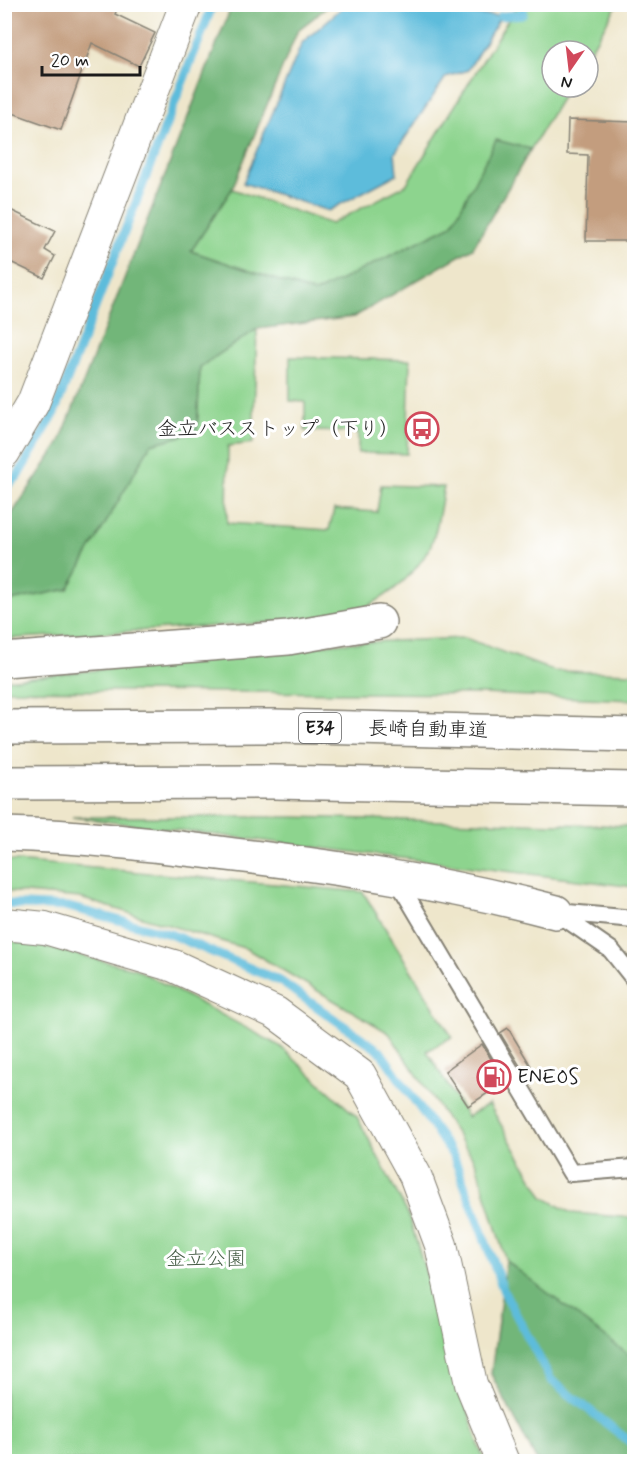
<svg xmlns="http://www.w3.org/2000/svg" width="639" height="1466" font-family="Mynerve,'Klee One',sans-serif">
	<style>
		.green { fill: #8dd48e; stroke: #547855; stroke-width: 1.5 }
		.forest { fill: #72b679; stroke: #47694a; stroke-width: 1.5 }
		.water { fill: #5dbcdb; stroke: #3c6c7c; stroke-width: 1.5 }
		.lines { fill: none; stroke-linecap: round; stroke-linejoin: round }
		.stream { stroke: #5dbcdb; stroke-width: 9 }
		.building { fill: #c39d7e }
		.service-casing { stroke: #858174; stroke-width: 20 }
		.minor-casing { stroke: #858174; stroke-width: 34 }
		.motorway-casing { stroke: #858174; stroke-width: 36 }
		.service { stroke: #fff; stroke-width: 16 }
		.minor { stroke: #fff; stroke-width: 32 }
		.motorway { stroke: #fff; stroke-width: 33 }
		.labels { text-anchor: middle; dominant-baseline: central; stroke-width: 6; stroke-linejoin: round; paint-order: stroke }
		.shield { fill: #fff; stroke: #606060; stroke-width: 1.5 }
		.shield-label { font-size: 18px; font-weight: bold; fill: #1c1c1c }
		.poi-label { font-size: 20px; fill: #1c1c1c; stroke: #fff; text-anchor: end }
		.street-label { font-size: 20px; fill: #1c1c1c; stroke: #fff }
		.park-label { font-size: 20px; fill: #445c44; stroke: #fff }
	</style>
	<rect width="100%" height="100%" fill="#fff"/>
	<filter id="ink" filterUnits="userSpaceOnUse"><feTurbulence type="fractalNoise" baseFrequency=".0167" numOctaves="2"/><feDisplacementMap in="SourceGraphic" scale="12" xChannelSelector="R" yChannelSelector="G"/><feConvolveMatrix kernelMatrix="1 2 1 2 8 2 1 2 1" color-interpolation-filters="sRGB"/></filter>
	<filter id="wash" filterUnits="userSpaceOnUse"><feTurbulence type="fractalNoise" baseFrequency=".008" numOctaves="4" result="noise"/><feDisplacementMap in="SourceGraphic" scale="24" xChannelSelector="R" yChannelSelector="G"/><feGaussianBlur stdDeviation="1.35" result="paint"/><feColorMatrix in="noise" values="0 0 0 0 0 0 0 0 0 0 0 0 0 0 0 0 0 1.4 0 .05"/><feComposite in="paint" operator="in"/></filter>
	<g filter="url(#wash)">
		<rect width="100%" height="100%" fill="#eee6cb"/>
		<path class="green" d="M529 4 617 5 588 54V51H552V87H568L531 149 496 141 452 225 315 293 191 251 232 189 331 224 406 185 516 7Z
			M257 329 253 443 228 446 227 523 329 530 334 509 377 512 381 485 444 487C440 506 438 531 430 547 411 583 380 601 345 618L5 639 4 602 68 589 151 443 197 432 200 367Z
			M290 357 410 360 407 454 358 453V432L305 431V402L290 401Z
			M465 638 554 671 634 673V700L481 694 5 690V680L343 643Z
			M72 817H293L634 826V887Z
			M4 860 363 892 452 1037 427 1051 467 1117 489 1104 543 1197 571 1213 634 1218V1359L506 1261 476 1163 389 1033 247 949 80 898 5 891Z
			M4 941 29 943 136 969 280 1046 357 1117 408 1214 480 1449 486 1461H5Z"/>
		<path class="forest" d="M232 5H330L298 30 232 189 191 251 315 293 452 225 496 140 531 149 473 248 354 317 257 329 200 367 197 432 151 444 68 589 5 602V524L59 444Z
			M506 1261 634 1359V1461H537L491 1374Z"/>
		<path class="water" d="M344 6 501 16 468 70 446 77 395 153 397 174 328 211 243 183 302 43Z"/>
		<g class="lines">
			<path class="stream" d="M501 16 523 14V4
				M4 488 17 477 53 416 213 4
				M4 904 69 907 170 934 280 981 380 1051 454 1157 504 1292 551 1380 634 1445"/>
		</g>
		<g id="blocks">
			<path class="building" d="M4 4H119L115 14 155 33 139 66 92 43 61 130 4 110Z
				M568 120 634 122V241H586L588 155 567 154Z
				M4 207 55 231 45 250 55 256 44 278 4 259Z
				M508 1028 531 1066 523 1071 500 1033Z
				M482 1044 505 1082 468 1106 445 1071Z"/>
		</g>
	</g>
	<g filter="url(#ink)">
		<use href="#blocks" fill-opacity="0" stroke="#858174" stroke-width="1.5"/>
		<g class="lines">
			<g class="service-casing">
				<path id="service" d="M396 878 571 1173 634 1168
					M556 912 611 950 634 979
					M557 912 634 919"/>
			</g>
			<g class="minor-casing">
				<path id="minor" d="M4 452 33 403 186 4
					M4 924 45 928 174 966 276 1013 360 1075 415 1175 441 1245 471 1384 503 1462"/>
			</g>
			<g class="motorway-casing">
				<path id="motorway" d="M4 660 288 638 379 622
					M4 727 274 726 634 735
					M4 783 273 782 634 789
					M4 834C83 836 157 845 235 855 343 868 451 884 556 912"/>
			</g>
			<use href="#service" class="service"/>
			<use href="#minor" class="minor"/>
			<use href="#motorway" class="motorway"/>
		</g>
	</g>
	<defs>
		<g id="bus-ring" transform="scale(1.725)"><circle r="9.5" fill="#fff" stroke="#d1495b" stroke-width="1.5"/><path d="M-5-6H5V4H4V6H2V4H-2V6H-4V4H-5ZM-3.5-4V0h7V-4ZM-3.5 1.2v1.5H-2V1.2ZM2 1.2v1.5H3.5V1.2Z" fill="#d1495b"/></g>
		<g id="fuel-ring" transform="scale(1.725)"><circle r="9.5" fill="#fff" stroke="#d1495b" stroke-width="1.5"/><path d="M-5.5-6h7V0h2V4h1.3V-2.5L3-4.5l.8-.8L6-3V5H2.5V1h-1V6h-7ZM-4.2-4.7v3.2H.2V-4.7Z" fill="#d1495b"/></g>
	</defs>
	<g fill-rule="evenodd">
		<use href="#bus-ring" x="422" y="429"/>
		<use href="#fuel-ring" x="494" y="1077"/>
	</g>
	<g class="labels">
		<rect class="shield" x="299" y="713" width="42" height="30" rx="4.5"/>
		<g class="shield-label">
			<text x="320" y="728">E34</text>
		</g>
		<g class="poi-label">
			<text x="399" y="429">金立バスストップ（下り）</text>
			<text x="517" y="1077" text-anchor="start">ENEOS</text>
		</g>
		<g class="street-label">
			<text transform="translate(428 730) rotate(1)">長崎自動車道</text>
		</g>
		<g class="park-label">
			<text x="206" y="1259">金立公園</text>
		</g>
	</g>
	<rect width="639" height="1466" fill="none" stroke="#fff" stroke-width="24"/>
	<g transform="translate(570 69) rotate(194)"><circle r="28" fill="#ffffff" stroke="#a4a4a4" stroke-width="1.5"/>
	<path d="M0-4.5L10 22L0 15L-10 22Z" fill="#d1495b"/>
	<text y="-9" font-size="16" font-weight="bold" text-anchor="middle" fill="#1c1c1c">N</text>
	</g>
	<path d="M42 66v9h98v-9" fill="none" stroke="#1c1c1c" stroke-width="3"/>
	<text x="51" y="66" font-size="18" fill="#1c1c1c" stroke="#ffffff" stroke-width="4.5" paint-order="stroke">20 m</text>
</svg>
